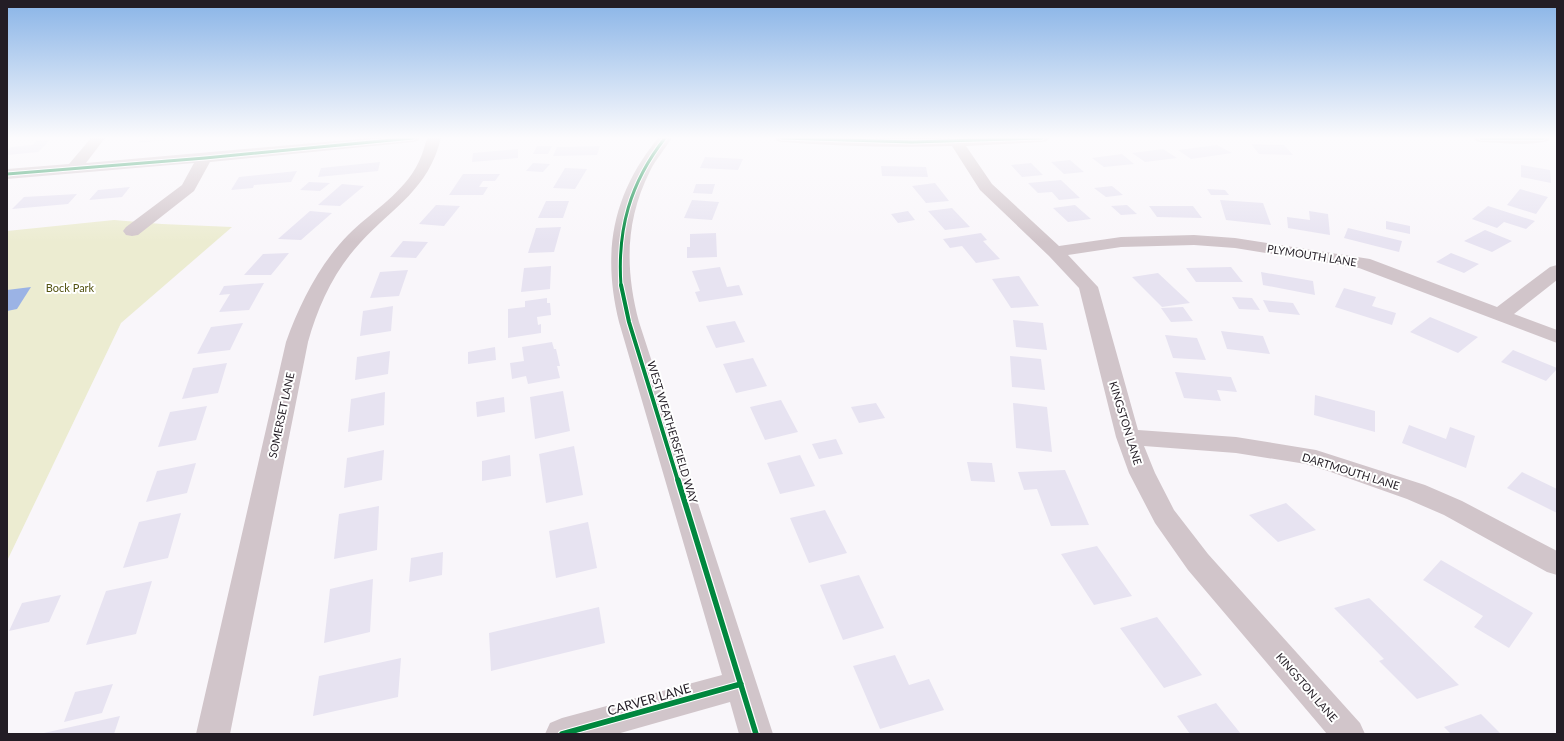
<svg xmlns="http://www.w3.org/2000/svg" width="1564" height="741" font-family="Lato,sans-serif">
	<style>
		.green { fill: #ececd1 }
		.water { fill: #9bb3e5 }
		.building { fill: #e7e3f1 }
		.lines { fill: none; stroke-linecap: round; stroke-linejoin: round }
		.minor { fill: #d1c5ca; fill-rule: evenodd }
		.cycleway-far2-casing { stroke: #fff; stroke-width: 5 }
		.cycleway-far1-casing { stroke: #fff; stroke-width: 6 }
		.cycleway-casing { stroke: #fff; stroke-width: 8 }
		.cycleway-far2 { stroke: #00873e; stroke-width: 3 }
		.cycleway-far1 { stroke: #00873e; stroke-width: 4 }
		.cycleway { stroke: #00873e; stroke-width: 5.5 }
		.labels { text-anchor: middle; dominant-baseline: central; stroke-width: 4; stroke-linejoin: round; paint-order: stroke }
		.street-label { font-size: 11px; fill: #231d25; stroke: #fff }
		.park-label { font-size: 11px; fill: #535311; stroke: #fff }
		.near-street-label { font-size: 13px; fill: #231d25; stroke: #fff }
	</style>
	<rect width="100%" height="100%" fill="#f9f6fa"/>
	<path class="green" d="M114 220 162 224 232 227 121 323 7 561V231Z"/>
	<path class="water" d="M31 287 17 309 7 311V290Z"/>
	<path class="building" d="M141 138H168L166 140 137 143Z
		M50 140 38 152 7 155V150L11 147 33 145 36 141Z
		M1251 144 1284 145 1293 155 1259 154Z
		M1217 145 1232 153 1191 159 1178 150Z
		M537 146H552L548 154H533Z
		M600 146 597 155 553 156 557 147Z
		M518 149V158L472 162 473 153Z
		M1163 149 1177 158 1145 162 1132 153Z
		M1122 154 1134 164 1104 167 1092 158Z
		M705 157 743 159 738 170 700 168Z
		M1070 160 1084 172 1064 174 1051 162Z
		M380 162 378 171 318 177 321 168Z
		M533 163 550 164 543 172 526 171Z
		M1031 163 1043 175 1022 177 1011 165Z
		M1521 165 1550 170 1551 183 1521 177Z
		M881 166 926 167 928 177 882 176Z
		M565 168 587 169 575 189 553 188Z
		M297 171 291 182 254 185 253 188 231 190 239 177Z
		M463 174H500L495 181H483L479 187H488L483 195H449Z
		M1061 180 1080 198 1059 200 1052 192 1038 193 1028 183Z
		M309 182 330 183 320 191 300 190Z
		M935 183 949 201 926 203 912 186Z
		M342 184 364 186 340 206 318 205Z
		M696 184H715L712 194 693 193Z
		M1112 186 1123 195 1106 197 1094 188Z
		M130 187 122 197 89 200 98 190Z
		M1207 189 1225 190 1229 195H1211Z
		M1520 189 1548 197 1536 214 1507 205Z
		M77 194 68 204 12 209 24 197Z
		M692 200 719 202 712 220 684 218Z
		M1220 200 1263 203 1271 225 1226 220Z
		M546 201H569L563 218H538Z
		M436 205 460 206 444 226 419 224Z
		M1075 205 1091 219 1068 222 1053 208Z
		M1127 205 1137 214 1121 215 1111 206Z
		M1149 206H1193L1202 218 1157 217Z
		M1488 206 1535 221 1526 229 1504 222 1497 228 1472 219Z
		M952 208 970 227 945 230 928 211Z
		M310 211 332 213 301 240 278 239Z
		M908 211 915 220 898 223 891 214Z
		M1309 211 1328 214 1330 235 1288 228 1287 217 1310 220Z
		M1386 221 1410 226V234L1386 229Z
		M561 227 554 252 528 253 536 228Z
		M1348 228 1402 241 1399 252 1344 238Z
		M1485 230 1512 241 1492 252 1464 241Z
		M716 233 717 257 687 258V247H690V234Z
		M981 233 987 240 983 241 1000 259 976 263 962 246 950 248 943 239Z
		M403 241 428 242 416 258 390 257Z
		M289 253 271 275H244L263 254Z
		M1451 253 1479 264 1464 273 1436 262Z
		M551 266 550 289 521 292 524 268Z
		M720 267 727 287 739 285 743 295 699 302 695 292 700 291 692 271Z
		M1231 267 1243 282H1196L1186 268Z
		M408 270 399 296 370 298 380 272Z
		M1261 272 1313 281 1315 295 1263 285Z
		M1158 273 1190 303 1162 307 1132 277Z
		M1019 276 1039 306 1011 308 992 279Z
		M264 283 249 310 219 312 230 294 219 295 224 286Z
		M1344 288 1376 297 1372 306 1396 313 1392 325 1335 307Z
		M1232 297 1252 298 1260 310 1239 309Z
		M547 298V303H550L551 315 537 317 538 325 541 324V333L508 338V309L525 307V301Z
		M1263 300 1293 303 1300 315 1269 312Z
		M393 306 391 331 360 336 363 311Z
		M1183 307 1193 321 1171 322 1161 308Z
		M1430 317 1478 337 1458 353 1410 332Z
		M1013 320 1043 323 1047 350 1016 347Z
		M735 321 745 342 716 348 706 326Z
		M243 323 230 350 197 354 211 327Z
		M1221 331 1263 336 1270 354 1227 349Z
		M1165 335 1197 338 1206 360 1173 358Z
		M552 342 554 349H556L560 366H557L560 378 528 384 526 376 512 379 510 363 524 361 522 347Z
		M495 347 496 360 468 364V352Z
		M1513 350 1557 368V369L1546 381 1501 362Z
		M390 351 388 374 355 380 357 357Z
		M1010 356 1041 359 1045 390 1012 387Z
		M753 358 767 386 736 393 723 364Z
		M227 363 218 393 182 399 193 368Z
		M1175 372 1231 377 1237 392 1217 390 1221 401 1184 398Z
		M563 391 570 431 535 439 530 397Z
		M385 392 384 425 348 432 351 399Z
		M1315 395 1375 411V432L1314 415Z
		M504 397 505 412 477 417 476 402Z
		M781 400 798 432 765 440 750 407Z
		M876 403 885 418 859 423 851 407Z
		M1013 403 1047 407 1052 452 1016 448Z
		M207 406 196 440 158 447 170 412Z
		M1409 425 1446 439 1450 427 1475 436 1466 468 1402 443Z
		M836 439 843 454 819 459 812 444Z
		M574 446 583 495 546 503 539 454Z
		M384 450 382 480 344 488 347 458Z
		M510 455 511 476 482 481V461Z
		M800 455 815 486 780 494 767 463Z
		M967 462 992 463 995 482 971 481Z
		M196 463 187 493 146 502 157 471Z
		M1065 470 1089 525 1051 526 1037 489 1024 490 1018 472Z
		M1522 472 1557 489V513L1507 488Z
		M1286 503 1316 530 1278 542 1249 515Z
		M379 506 377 550 334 559 339 514Z
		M825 510 847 553 809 563 790 518Z
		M181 513 168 558 123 568 139 522Z
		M588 522 597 568 556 578 549 531Z
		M1097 546 1132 596 1094 605 1061 554Z
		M443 552 442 575 409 582 411 558Z
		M1441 560 1533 613 1509 648 1474 627 1483 616 1423 580Z
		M859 575 884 628 843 640 820 585Z
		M373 579 370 632 324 643 330 589Z
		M152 581 136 634 86 645 106 591Z
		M61 595 49 622 9 631 22 603Z
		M1369 598 1459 685 1417 699 1379 661 1384 659 1334 608Z
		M599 607 605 643 491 671 489 633Z
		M1157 617 1202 675 1164 688 1120 628Z
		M895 655 909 685 929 679 944 710 880 729 853 666Z
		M401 658 398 697 313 716 319 676Z
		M113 684 102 713 64 722 75 692Z
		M1216 703 1241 734H1190L1177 716Z
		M1481 714 1501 734H1451L1444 727Z
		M120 716 114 734H44V733Z"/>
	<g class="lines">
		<path class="minor" d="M91 138H105L86 163 369 138H420L418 141 413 142 210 162 194 191 138 235 132 236 126 235 123 231 126 227 182 185 194 163 7 179V169L69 164Z
			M427 138H441C428 190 394 206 360 243 334 271 318 306 308 342L230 734H196L286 342C300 303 319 265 348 235 370 213 399 196 415 169 421 159 424 149 427 138Z
			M658 138H672C665 149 656 159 650 171 625 221 625 269 639 322L773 734H739L730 702 617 734H545L550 723 562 718 722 675 619 322C602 252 612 195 658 138Z
			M775 138H1049L1047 141 1042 142 966 146 992 184 1059 246 1121 237 1194 235 1235 238 1370 259 1497 307 1550 267 1557 265V280L1514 314 1557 330V343L1359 268 1235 248 1194 245 1121 247 1068 255 1098 287 1138 430 1236 437 1316 450 1425 485 1462 501 1557 551V575L1547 572 1444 515 1407 499 1328 471 1306 464 1236 453 1144 446 1155 473 1174 510 1208 554 1360 723 1365 734H1327L1188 570 1155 523 1129 473 1116 437 1079 288 1049 256 980 190 952 146C895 148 838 146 782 142L777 141Z
			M1474 138H1550L1548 141C1527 146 1503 143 1481 142L1476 141Z"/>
		<g class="cycleway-far2-casing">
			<path id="cycleway-far2" d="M782 138 912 142 1042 138
				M1481 138H1543
				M7 174 205 158 413 138
				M621 286C617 229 630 183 665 138"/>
		</g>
		<g class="cycleway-far1-casing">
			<path id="cycleway-far1" d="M621 285 629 322 678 481"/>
		</g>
		<g class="cycleway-casing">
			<path id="cycleway" d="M678 480 756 734
				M562 734 741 684"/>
		</g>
		<use href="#cycleway-far2" class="cycleway-far2"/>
		<use href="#cycleway-far1" class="cycleway-far1"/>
		<use href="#cycleway" class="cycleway"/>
	</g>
	<linearGradient id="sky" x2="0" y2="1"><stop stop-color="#89b4e7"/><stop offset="0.57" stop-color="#fcfbfd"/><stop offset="1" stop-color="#fcfbfd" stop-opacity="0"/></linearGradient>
	<rect width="1564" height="242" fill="url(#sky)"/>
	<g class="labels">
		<g class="street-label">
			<text transform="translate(1312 255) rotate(9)">PLYMOUTH LANE</text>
			<text transform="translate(281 415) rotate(-78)">SOMERSET LANE</text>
			<text transform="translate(1126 423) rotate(73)">KINGSTON LANE</text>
			<text transform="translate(673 432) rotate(73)">WEST WEATHERSFIELD WAY</text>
			<text transform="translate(1351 471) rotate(17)">DARTMOUTH LANE</text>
			<text transform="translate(1307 687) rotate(49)">KINGSTON LANE</text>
		</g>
		<g class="park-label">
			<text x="70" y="287">Bock Park</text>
		</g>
		<g class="near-street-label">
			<text transform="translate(649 699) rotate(-16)">CARVER LANE</text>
		</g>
	</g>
	<rect width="1564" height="741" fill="none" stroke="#231d25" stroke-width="16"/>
</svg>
